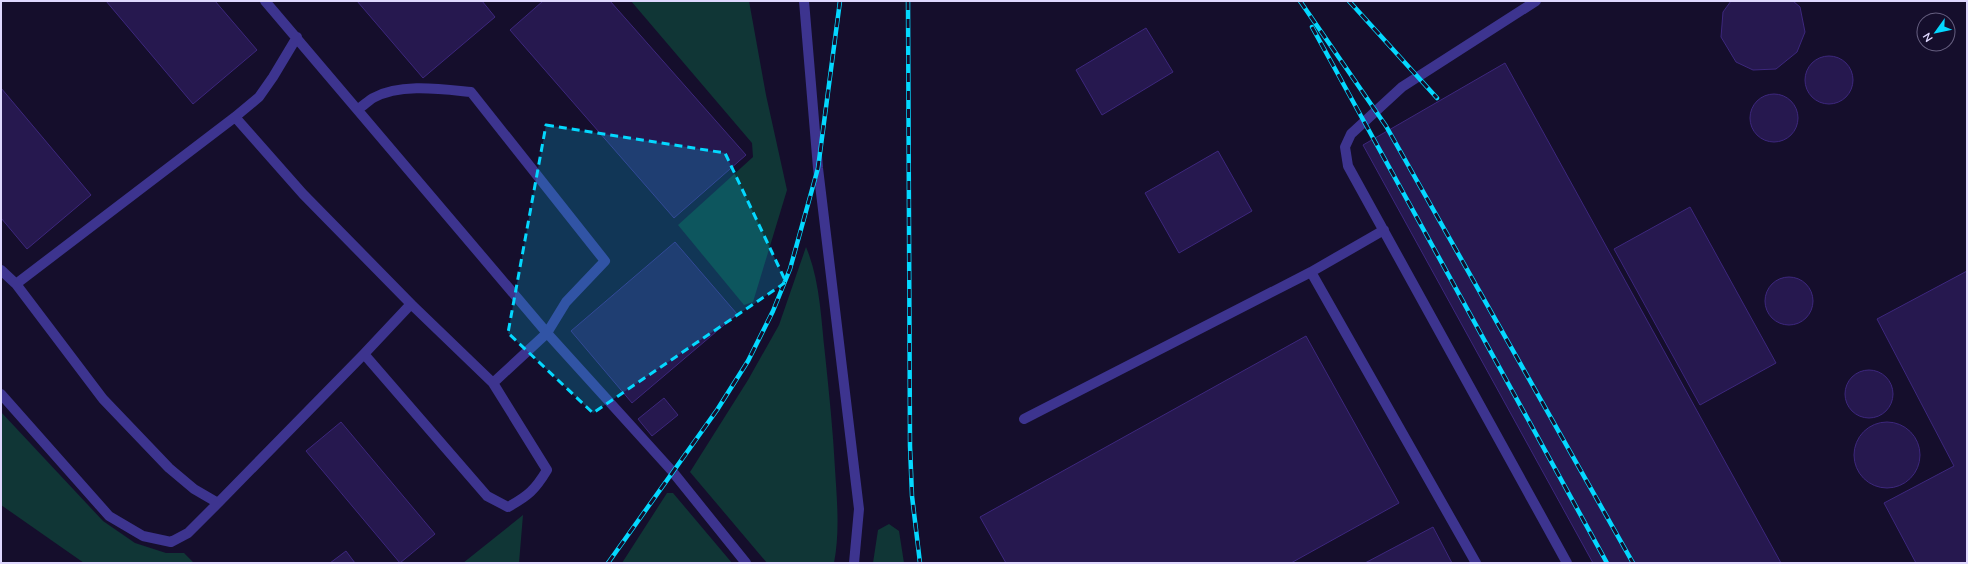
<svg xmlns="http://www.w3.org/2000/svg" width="1968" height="564" font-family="Mulish,sans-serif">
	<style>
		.green { fill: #103636 }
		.building { fill: #26184f; stroke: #3d277d }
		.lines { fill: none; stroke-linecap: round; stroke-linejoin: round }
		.lane { stroke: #3d348f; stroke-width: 10 }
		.street { stroke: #3d348f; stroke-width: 10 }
		.rail-casing { stroke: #04d8ff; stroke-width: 4.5 }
		.rail { stroke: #150e2c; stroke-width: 3; stroke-dasharray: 9; stroke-linecap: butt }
		.marked { fill: #04d8ff; fill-opacity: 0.2; stroke: #04d8ff; stroke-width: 3; stroke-dasharray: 8 5; stroke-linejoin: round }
	</style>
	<rect width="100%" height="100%" fill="#150e2c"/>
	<path class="green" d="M631 1H749L766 95 787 190 753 302 744 305 678 225 753 157 752 143Z
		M806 247C820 280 821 319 825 354 829 392 833 431 835 469 837 501 840 532 834 563H767L690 472 748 380 779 325Z
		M1 412 103 521 135 543 166 553H184L194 563H84L1 505Z
		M667 493H673L732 563H622Z
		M523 515 519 563H463Z
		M889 524 899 531 904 563H873L878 530Z"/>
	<path class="building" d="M106 1H215L257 50 193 104Z
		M357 1H482L495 17 423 78Z
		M543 1H610L746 155 674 218 510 30Z
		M1731 1H1793L1800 7 1805 32 1797 52 1776 69 1753 70 1736 62 1721 37 1723 12Z
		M1146 28 1173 72 1102 115 1076 70Z
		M1805 80a24 24 0 1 1 48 0a24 24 0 1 1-48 0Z
		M1505 63 1781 563H1593L1363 145Z
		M1 88 91 195 27 249 1 218Z
		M1750 118a24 24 0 1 1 48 0a24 24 0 1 1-48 0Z
		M1218 151 1252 211 1179 253 1145 193Z
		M1690 207 1776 363 1700 405 1614 249Z
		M675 242 737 314 632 403 571 331Z
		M1967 271V563H1916L1884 503 1954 466 1877 319Z
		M1765 301a24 24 0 1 1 48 0a24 24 0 1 1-48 0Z
		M1306 336 1399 503 1291 563H1006L980 517Z
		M1845 394a24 24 0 1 1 48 0a24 24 0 1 1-48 0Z
		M664 398 678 415 652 436 638 419Z
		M1854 455a33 33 0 1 1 66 0a33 33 0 1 1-66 0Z
		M341 422 435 534 400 563 306 451Z
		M1433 527 1452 563H1365Z
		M346 551 355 563H330Z"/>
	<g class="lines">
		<path class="lane" d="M265 1 547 333 672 471 746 563
			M1536 1 1402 87 1351 134 1345 147 1348 166 1567 563
			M235 117 259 97 273 77 297 37
			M1 270 16 284 103 399 169 468 194 489 218 503 364 354 487 496 508 507C528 496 535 490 547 470L493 383 547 333 566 302 605 261 471 92C441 89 400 83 373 98 368 101 363 106 358 109
			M1311 272 1476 563
			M16 284 235 117 303 194 411 304 493 383
			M364 354 411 304
			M1 394 109 516 143 536 171 542 188 533 218 503
			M1024 419 1311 272 1384 230"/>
		<path class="street" d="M804 1 818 168 859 509 854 563"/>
		<g class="rail-casing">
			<path id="rail" d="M908 1 910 446 912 496 920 563
				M1300 1 1386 126 1633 563
				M1349 1 1437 98
				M1312 27 1607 563
				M608 563 717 410 748 361 773 311 790 269 818 168 840 1"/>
		</g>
		<use href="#rail" class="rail"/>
	</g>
	<path class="marked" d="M546 125 725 153 786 282 593 413 508 333Z"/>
	<rect width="1968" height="564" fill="none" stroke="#dfd8ff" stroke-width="4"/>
	<g transform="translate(1936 32) rotate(237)"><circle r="19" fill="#150e2c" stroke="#665f80"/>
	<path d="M0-3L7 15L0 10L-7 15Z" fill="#04d8ff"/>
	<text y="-6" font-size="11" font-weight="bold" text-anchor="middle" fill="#dfd8ff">N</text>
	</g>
</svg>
